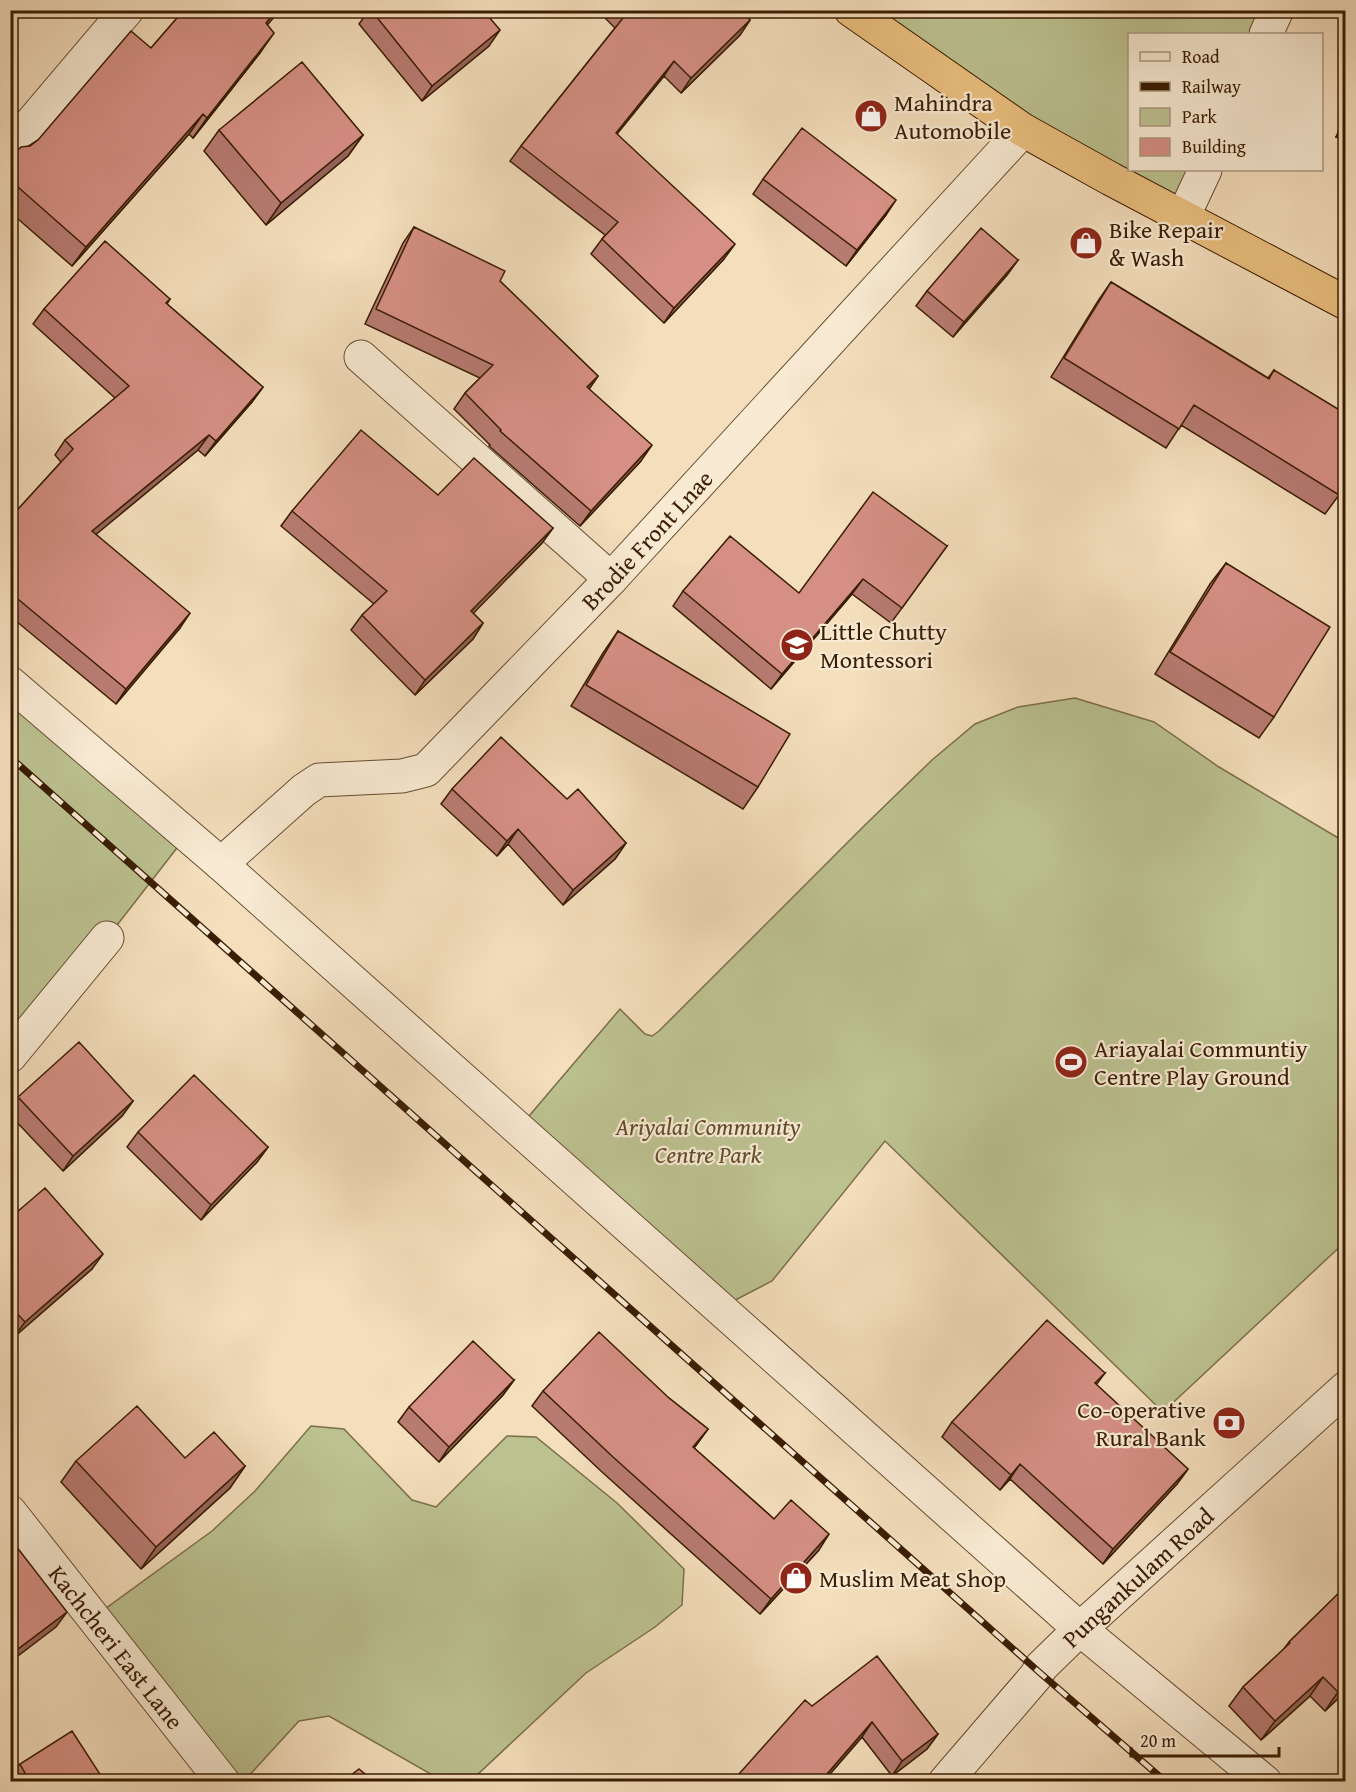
<svg xmlns="http://www.w3.org/2000/svg" width="1356" height="1792" font-family="'Gentium Book Plus',serif">
	<style>
		.green { fill: #bcc190; stroke: #7b6f49; stroke-width: 1.5 }
		.lines { fill: none; stroke-linecap: round; stroke-linejoin: round }
		.street-casing { stroke: #684d30; stroke-width: 35 }
		.highway-casing { stroke: #3a1d02; stroke-width: 35 }
		.street { stroke: #f8ead3; stroke-width: 33 }
		.highway { stroke: #eabf7e; stroke-width: 33 }
		.rail-casing { stroke: #3a1d02; stroke-width: 7 }
		.rail { stroke: #f8ead3; stroke-width: 4.5; stroke-dasharray: 14; stroke-linecap: butt }
		.wall { fill: #b77b72; stroke: #3a1d02; stroke-width: 1.5 }
		.shaded-wall { fill: #95645c; stroke: #3a1d02; stroke-width: 1.5 }
		.building { fill: #d58f84; stroke: #3a1d02; stroke-width: 1.5 }
		.labels { text-anchor: middle; dominant-baseline: central; stroke-width: 4.5; stroke-linejoin: round; paint-order: stroke }
		.poi-label { font-size: 24px; fill: #3a1d02; stroke: #f8ead3; text-anchor: start }
		.street-label { font-size: 24px; fill: #3a1d02; stroke: #f8ead3 }
		.park-label { font-size: 24px; font-style: italic; fill: #614e2d; stroke: #f8ead3 }
	</style>
	<rect width="100%" height="100%" fill="#f4debc"/>
	<filter id="stains"><feTurbulence type="fractalNoise" baseFrequency=".00333" numOctaves="4"/><feColorMatrix values="0 0 0 0 .2 0 0 0 0 .09 0 0 0 0 .02 0 0 0 .5 -.17"/></filter>
	<radialGradient id="worn" r=".72"><stop offset=".6" stop-color="#630" stop-opacity="0"/><stop offset="1" stop-color="#630" stop-opacity=".3"/></radialGradient>
	<path class="green" d="M851 11H1277L1266 34H1130V170H1205L1183 217Z
		M11 683 187 835 107 938 11 1056Z
		M1075 698 1154 722 1219 767 1345 842V1242L1163 1412 885 1141 772 1281 720 1308 518 1129 620 1009 645 1034 652 1036 659 1031 865 825 932 760 975 724 1018 707Z
		M311 1426 344 1429 412 1500 436 1507 507 1436 536 1437 617 1503 684 1569 682 1605 655 1627 586 1673 477 1775 454 1781H443L329 1716 299 1721 244 1781H223L94 1617 212 1531 255 1491Z"/>
	<g class="lines">
		<g class="street-casing">
			<g id="street">
				<path d="M1266 34 1277 10"/>
				<path d="M10 148 127 10"/>
				<path d="M1183 217 1205 170"/>
				<path d="M361 357 611 579"/>
				<path d="M10 683 221 864 1080 1629 1265 1782"/>
				<path id="s1" d="M221 864 304 790 319 780 402 776 426 770 611 579 1023 130"/>
				<path d="M10 1056 107 938"/>
				<path id="s2" d="M10 1512 223 1782"/>
				<path id="s3" d="M945 1782 1036 1676 1041 1667 1080 1629 1346 1388"/>
			</g>
		</g>
		<g class="highway-casing">
			<path id="highway" d="M851 10 1023 130 1111 179 1346 303"/>
		</g>
		<use href="#street" class="street"/>
		<use href="#highway" class="highway"/>
		<g class="rail-casing">
			<path id="rail" d="M10 757 1039 1672 1166 1782"/>
		</g>
		<use href="#rail" class="rail"/>
	</g>
	<path class="wall" d="M184 10H280L267 25 260 53 193 138 189 134 72 266 10 212V158L38 140 151 48Z
		M369 10H483L489 46 422 101 359 24Z
		M605 10H741L750 20 740 35 681 93 664 76 617 134 724 259 664 323 591 254 605 235 510 161 521 146 615 28 602 15Z
		M1346 113V141L1336 137Z
		M219 130 363 135 348 156 266 225 204 151Z
		M763 179 886 215 846 266 753 194Z
		M414 227 500 281 598 376 589 389 641 461 580 526 489 446 490 445 454 409 465 393 480 378 365 324 403 243Z
		M1018 260 1007 275 953 337 916 306 927 291Z
		M1111 282 1268 378 1274 370 1339 495 1325 514 1181 425 1166 448 1051 377 1098 301Z
		M170 299 167 304 263 387 252 402 205 456 198 450 96 534 180 628 116 704 10 616V518L61 462 55 455 65 440 115 398 33 324 44 309Z
		M438 495 553 528 542 543 473 613 483 623 473 639 415 695 351 630 362 615 374 604 281 526 292 511Z
		M947 546 891 623 852 594 771 689 673 606 683 591 799 593Z
		M1226 563 1274 717 1259 738 1155 674 1210 584Z
		M618 631 758 787 743 809 571 706 603 653Z
		M452 789 567 799 626 843 615 859 563 905 508 844 497 856 441 804Z
		M18 1097 133 1101 122 1116 63 1171 10 1115V1108Z
		M138 1132 268 1147 257 1162 201 1220 127 1147Z
		M10 1218 92 1269 14 1337 10 1333Z
		M1105 1373 1096 1385 1188 1469 1177 1484 1103 1564 1010 1479 1000 1490 942 1437 952 1422Z
		M514 1380 503 1395 439 1462 398 1422 409 1407Z
		M543 1391 669 1398 708 1429 694 1448 774 1519 819 1550 760 1614 602 1472 532 1406Z
		M185 1458 245 1466 230 1488 141 1569 61 1482 76 1461Z
		M1346 1586V1691L1325 1711 1310 1696 1261 1740 1229 1706 1243 1687 1283 1650 1289 1642Z
		M812 1706 938 1734 927 1749 892 1776 862 1737 823 1782H734L739 1774Z
		M20 1764 105 1782H11L10 1777Z"/>
	<path class="shaded-wall" d="M276 10H280L252 43 266 23Z
		M750 20 740 35 681 93 691 78Z
		M500 30 489 46 422 101 432 86Z
		M274 33 260 53 193 138 207 118Z
		M674 61 664 76 605 148 616 133Z
		M203 114 189 134 72 266 86 247Z
		M1346 123V141L1336 137Z
		M363 135 348 156 266 225 281 203Z
		M896 200 886 215 846 266 857 250Z
		M735 244 724 259 664 323 674 308Z
		M1018 260 1007 275 953 337 964 322Z
		M598 376 587 392V387Z
		M263 387 252 402 205 456 216 441Z
		M209 435 198 450 82 546 92 531Z
		M652 445 641 461 580 526 591 511Z
		M553 528 542 543 461 626 471 611Z
		M863 579 852 594 771 689 782 674Z
		M190 613 180 628 116 704 126 689Z
		M483 623 473 639 415 695 425 680Z
		M518 829 508 844 497 856 507 841Z
		M626 843 615 859 563 905 573 890Z
		M133 1101 122 1116 63 1171 73 1156Z
		M268 1147 257 1162 201 1220 211 1205Z
		M103 1254 92 1269 14 1337 25 1322Z
		M514 1380 503 1395 439 1462 449 1447Z
		M708 1429 697 1444 682 1462 693 1447Z
		M1020 1464 1010 1479 1000 1490 1011 1475Z
		M245 1466 230 1488 141 1569 156 1547Z
		M1188 1469 1177 1484 1103 1564 1113 1549Z
		M829 1534 819 1550 760 1614 771 1599Z
		M67 1612 56 1627 10 1662V1655Z
		M1323 1677 1310 1696 1261 1740 1275 1721Z
		M1346 1685V1691L1325 1711 1338 1692Z
		M872 1722 862 1737 823 1782H820Z
		M938 1734 927 1749 892 1776 902 1761Z"/>
	<path class="building" d="M184 10H276L266 23 274 33 207 118 203 114 86 247 10 180V158L21 147 30 146 38 140 131 31 151 48Z
		M371 10H483L500 30 432 86Z
		M624 10H741L750 20 691 78 674 61 616 133 735 244 674 308 602 239 618 222 521 146 627 13Z
		M302 62 363 135 281 203 219 130Z
		M802 128 896 200 857 250 763 179Z
		M414 227 505 271 500 281 598 376 587 387 652 445 591 511 500 431 501 430 465 393 493 365 376 309Z
		M981 228 1018 260 964 322 927 291Z
		M105 241 170 299 166 303 263 387 216 441 209 435 92 531 190 613 126 689 13 595 10 598V518L73 449 65 440 129 386 44 309Z
		M1111 282 1269 379 1274 370 1346 414V484L1339 495 1194 405 1179 429 1064 358Z
		M361 430 438 495 474 458 553 528 471 611 483 623 425 680 362 615 387 591 292 511Z
		M873 492 947 546 902 608 863 579 782 674 683 591 730 536 799 593Z
		M1226 563 1330 627 1274 717 1170 652Z
		M618 631 790 734 758 787 586 685Z
		M501 737 567 799 578 789 626 843 573 890 518 829 507 841 452 789Z
		M79 1042 133 1101 73 1156 18 1097Z
		M194 1075 268 1147 211 1205 138 1132Z
		M45 1188 103 1254 25 1322 10 1306V1218Z
		M1047 1320 1105 1373 1095 1383 1188 1469 1113 1549 1020 1464 1011 1475 952 1422Z
		M599 1332 669 1398 708 1429 693 1447 774 1519 791 1500 829 1534 771 1599 613 1457 543 1391Z
		M473 1341 514 1380 449 1447 409 1407Z
		M137 1406 185 1458 214 1432 245 1466 156 1547 76 1461Z
		M16 1546 67 1612 10 1655V1551Z
		M1346 1586V1685L1338 1692 1323 1677 1275 1721 1243 1687 1290 1643 1289 1642Z
		M877 1656 938 1734 902 1761 872 1722 820 1782H747L739 1774 805 1700 812 1706Z
		M72 1731 105 1782H30L20 1764Z
		M359 1769 375 1782H342Z
		M136 1774 140 1782H123Z"/>
	<defs>
		<g id="shop-disc" transform="scale(1.725)"><circle r="9.5" fill="#8f2418" stroke="#f8ead3"/><path d="M-5-2.5h2.3a2.7 3.5 0 0 1 5.4 0H5L5.5 6h-11ZM-1.5-2.5h3a1.5 2.3 0 0 0-3 0Z" fill="#fff"/></g>
		<g id="school-disc" transform="scale(1.725)"><circle r="9.5" fill="#8f2418" stroke="#f8ead3"/><path d="M0-5L7-2L0 1L-7-2ZM-4 1L0 2.5L4 1V4Q0 6-4 4Z" fill="#fff"/></g>
		<g id="stadium-disc" transform="scale(1.725)"><circle r="9.5" fill="#8f2418" stroke="#f8ead3"/><path d="M0-5a6.5 5 0 1 0 0 10a6.5 5 0 1 0 0-10ZM-3.5-1.8h7v3.6h-7Z" fill="#fff"/></g>
		<g id="bank-disc" transform="scale(1.725)"><circle r="9.5" fill="#8f2418" stroke="#f8ead3"/><path d="M-6-4H6V4H-6ZM0-2.3a2.3 2.3 0 1 0 0 4.6a2.3 2.3 0 1 0 0-4.6Z" fill="#fff"/></g>
	</defs>
	<g fill-rule="evenodd">
		<use href="#shop-disc" x="871" y="116"/>
		<use href="#shop-disc" x="1086" y="243"/>
		<use href="#school-disc" x="797" y="645"/>
		<use href="#stadium-disc" x="1071" y="1062"/>
		<use href="#bank-disc" x="1229" y="1423"/>
		<use href="#shop-disc" x="796" y="1578"/>
	</g>
	<g class="labels">
		<g class="poi-label">
			<text x="894" y="102">Mahindra<tspan x="894" dy="28">Automobile</tspan></text>
			<text x="1109" y="229">Bike Repair<tspan x="1109" dy="28">&amp; Wash</tspan></text>
			<text x="820" y="631">Little Chutty<tspan x="820" dy="28">Montessori</tspan></text>
			<text x="1094" y="1048">Ariayalai Communtiy<tspan x="1094" dy="28">Centre Play Ground</tspan></text>
			<text x="1206" y="1409" text-anchor="end">Co-operative<tspan x="1206" dy="28">Rural Bank</tspan></text>
			<text x="819" y="1578">Muslim Meat Shop</text>
		</g>
		<g class="street-label">
			<text stroke="none"><textPath href="#s1" startOffset="556">Brodie Front Lnae</textPath></text>
			<text stroke="none"><textPath href="#s3" startOffset="282">Pungankulam Road</textPath></text>
			<text stroke="none"><textPath href="#s2" startOffset="172">Kachcheri East Lane</textPath></text>
		</g>
		<g class="park-label">
			<text x="708" y="1126">Ariyalai Community<tspan x="708" dy="28">Centre Park</tspan></text>
		</g>
	</g>
	<rect width="1356" height="1792" fill="none" stroke="#f4debc" stroke-width="36"/>
	<rect x="12" y="12" width="1332" height="1768" fill="none" stroke="#3a1d02" stroke-width="3"/>
	<rect x="18" y="18" width="1320" height="1756" fill="none" stroke="#3a1d02" stroke-width="1.5"/>
	<rect x="1128" y="33" width="195" height="138" fill="#f8ead3" stroke="#ac987f" stroke-width="1.5"/>
	<rect x="1140" y="52" width="30" height="9" fill="#f8ead3" stroke="#ac987f" stroke-width="1.5"/>
	<text x="1182" y="63" font-size="18" fill="#3a1d02">Road</text>
	<rect x="1140" y="82" width="30" height="9" fill="#3a1d02" stroke="#ac987f" stroke-width="1.5"/>
	<text x="1182" y="93" font-size="18" fill="#3a1d02">Railway</text>
	<rect x="1140" y="108" width="30" height="18" fill="#bcc190" stroke="#ac987f" stroke-width="1.5"/>
	<text x="1182" y="123" font-size="18" fill="#3a1d02">Park</text>
	<rect x="1140" y="138" width="30" height="18" fill="#d58f84" stroke="#ac987f" stroke-width="1.5"/>
	<text x="1182" y="153" font-size="18" fill="#3a1d02">Building</text>
	<path d="M1131 1747v9h148v-9" fill="none" stroke="#3a1d02" stroke-width="3"/>
	<text x="1140" y="1747" font-size="18" fill="#3a1d02" stroke="#f8ead3" stroke-width="4.5" paint-order="stroke">20 m</text>
	<rect width="100%" height="100%" filter="url(#stains)"/>
	<rect width="100%" height="100%" fill="url(#worn)"/>
</svg>
